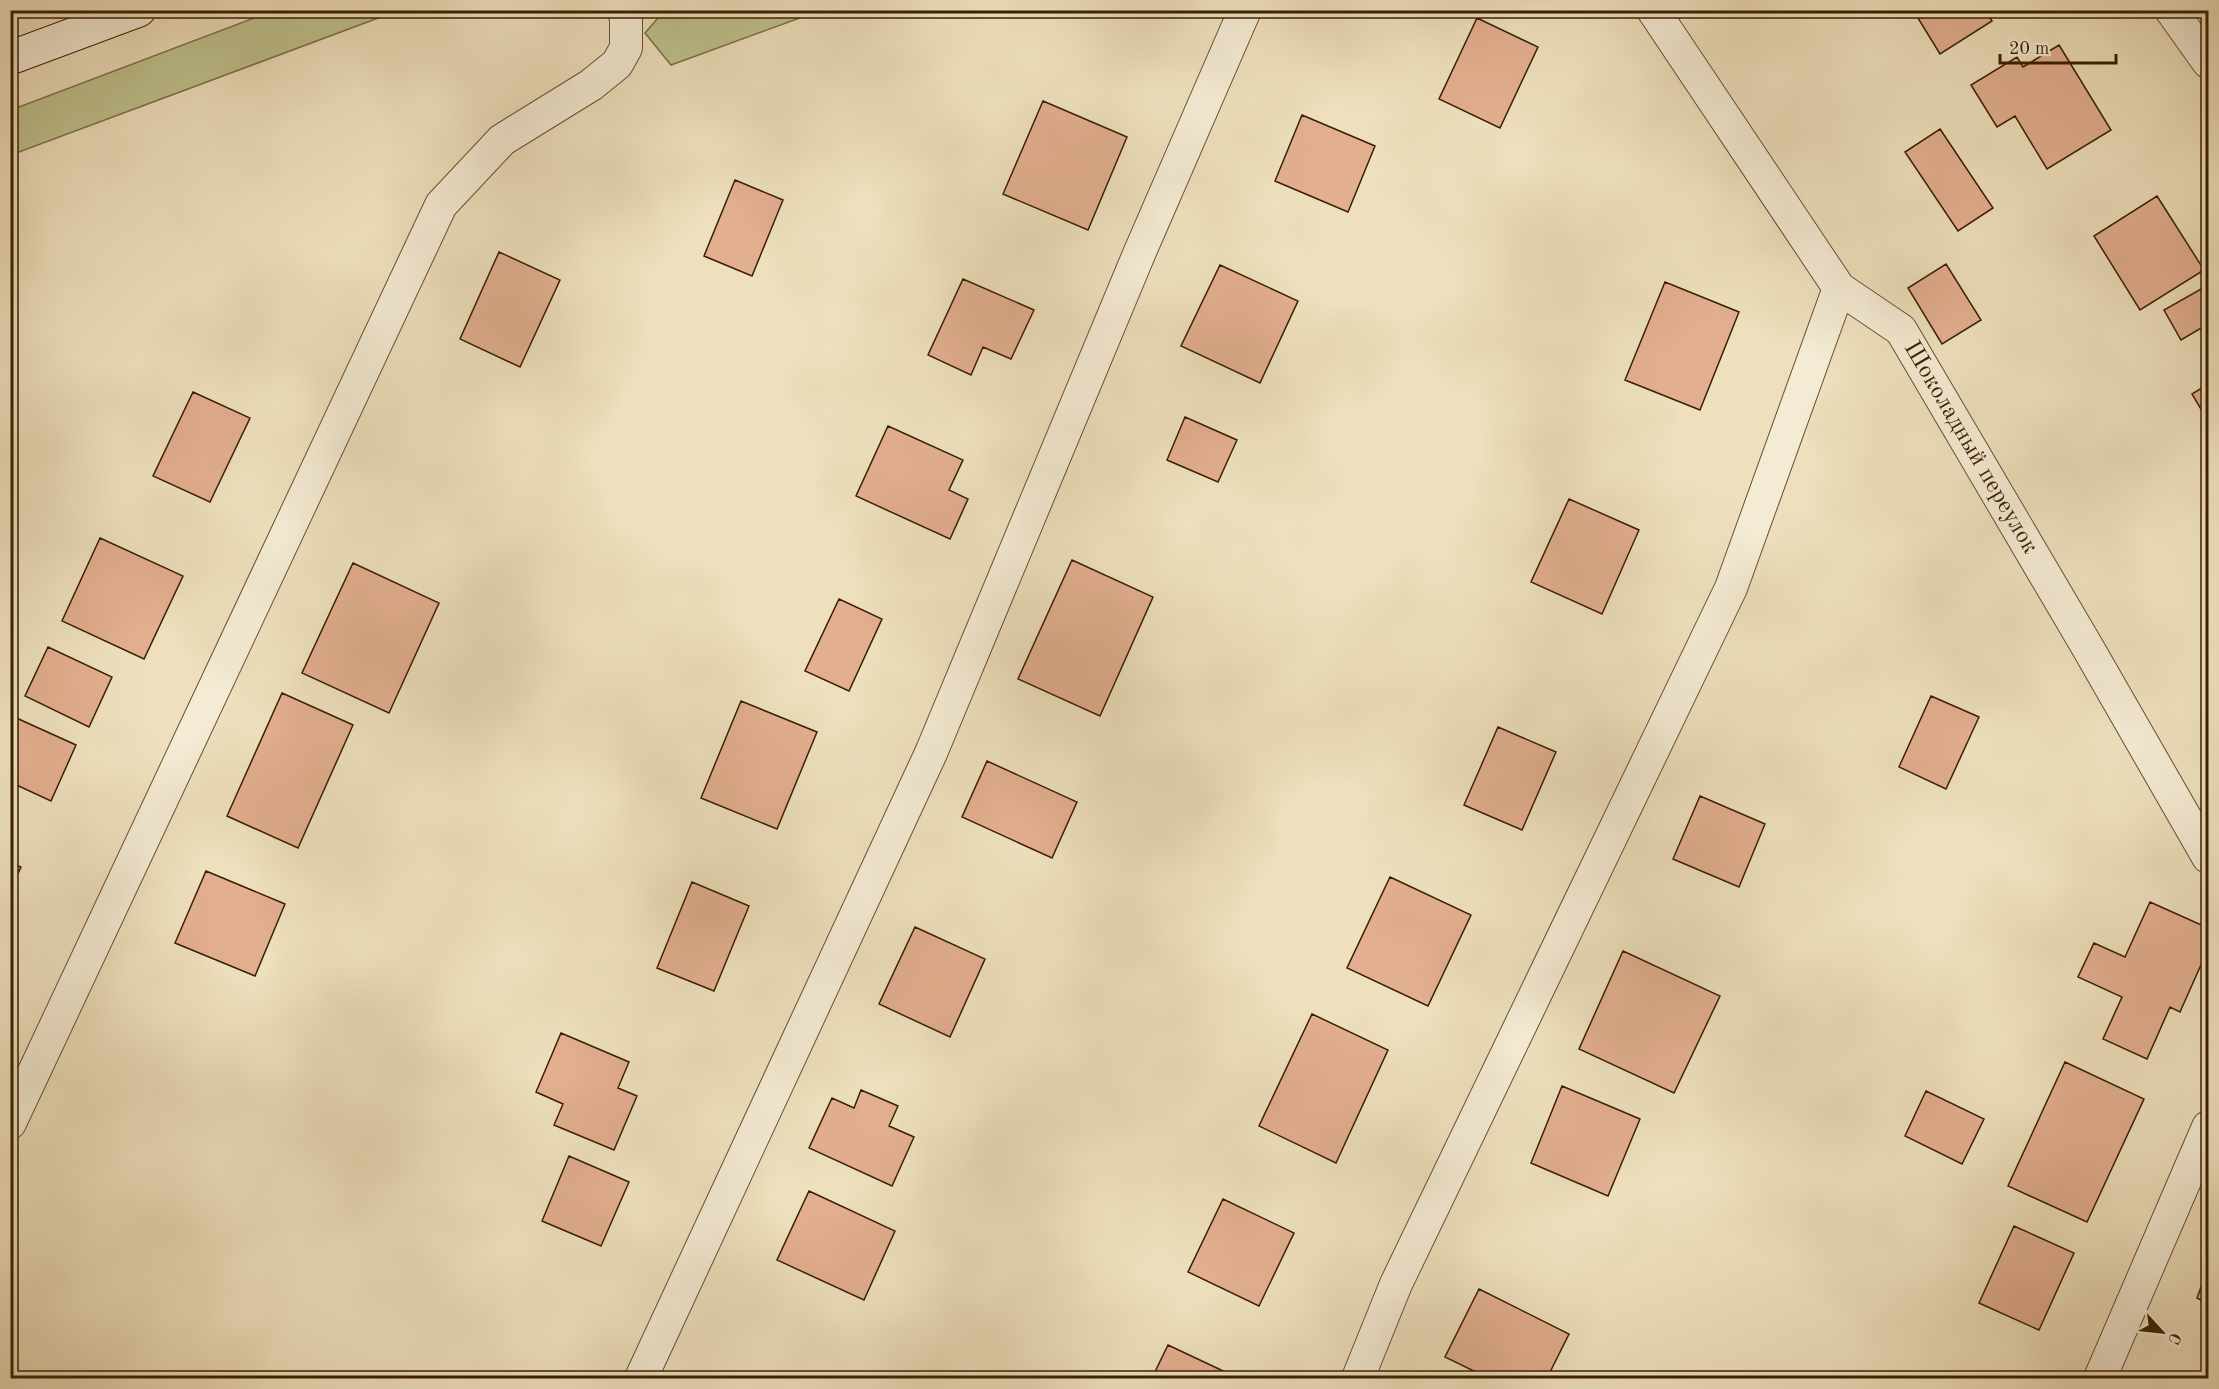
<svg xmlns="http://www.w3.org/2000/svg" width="2219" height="1389" font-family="'Old Standard TT',serif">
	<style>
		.green { fill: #bec18d; stroke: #7c7048; stroke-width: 1.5 }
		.building { fill: #e2af90; stroke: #3a1e02; stroke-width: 1.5 }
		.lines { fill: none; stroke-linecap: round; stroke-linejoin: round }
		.street-casing { stroke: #674e31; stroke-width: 34 }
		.secondary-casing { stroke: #3a1e02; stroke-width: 35 }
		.street { stroke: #f4ebd4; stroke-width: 32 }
		.secondary { stroke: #f4ebd4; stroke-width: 33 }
		.labels { text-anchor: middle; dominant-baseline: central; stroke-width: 5; stroke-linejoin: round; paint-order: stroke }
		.street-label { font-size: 24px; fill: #3a1e02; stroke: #f4ebd4 }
	</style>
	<rect width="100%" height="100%" fill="#eee0bd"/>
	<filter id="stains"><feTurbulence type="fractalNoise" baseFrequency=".00333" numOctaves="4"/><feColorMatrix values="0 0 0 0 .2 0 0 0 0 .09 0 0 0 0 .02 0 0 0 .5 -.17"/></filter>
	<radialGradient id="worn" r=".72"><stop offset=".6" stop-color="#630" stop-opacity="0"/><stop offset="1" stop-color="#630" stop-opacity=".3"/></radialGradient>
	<path class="green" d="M275 10 397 11 11 155V110Z
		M664 11V10L819 11 671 65 645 33Z"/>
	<path class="building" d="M1913 10H1985L1992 21 1940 54Z
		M1477 18 1538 47 1500 128 1439 99Z
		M2059 45 2111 130 2047 169 2015 116 1997 127 1971 85 2017 57 2023 67Z
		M1043 101 1127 137 1088 230 1003 194Z
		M1302 115 1375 146 1348 212 1275 181Z
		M1940 129 1993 208 1958 231 1905 152Z
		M735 180 783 200 752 276 704 256Z
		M2157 196 2204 270 2140 310 2094 236Z
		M499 252 560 280 520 367 460 339Z
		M1946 264 1981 320 1942 344 1908 288Z
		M1220 265 1298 301 1260 383 1181 346Z
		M963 279 1034 310 1011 359 983 347 971 375 928 355Z
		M1665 282 1739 312 1700 410 1625 380Z
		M2208 285V324L2181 340 2164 310Z
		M2208 384V421L2192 394Z
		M193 392 250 418 210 502 153 476Z
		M1185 417 1237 440 1218 482 1167 460Z
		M888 426 963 460 949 490 968 499 950 539 856 496Z
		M1569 499 1639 530 1602 614 1531 582Z
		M100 538 183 576 144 659 62 621Z
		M1072 560 1153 597 1100 716 1018 679Z
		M353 563 439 603 389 713 302 673Z
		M839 599 882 619 849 691 805 671Z
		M48 647 112 677 89 727 25 696Z
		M282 693 353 725 298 848 227 816Z
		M1931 696 1979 717 1946 789 1899 767Z
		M741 701 817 732 777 829 701 798Z
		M12 716 76 745 51 801 10 782V720Z
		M1498 727 1556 752 1522 830 1464 805Z
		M987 761 1077 802 1052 858 962 817Z
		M1700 796 1765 824 1739 887 1673 859Z
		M10 862 21 867 10 890Z
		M206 871 285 904 255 976 175 943Z
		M1390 877 1471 915 1428 1006 1347 968Z
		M692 882 749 906 714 991 657 968Z
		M2150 902 2208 928V949L2180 1012 2170 1007 2147 1059 2103 1039 2122 997 2078 977 2094 943 2125 957Z
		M915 927 985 959 950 1037 879 1004Z
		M1623 951 1720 996 1674 1093 1579 1049Z
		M1312 1014 1388 1050 1336 1163 1259 1126Z
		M561 1033 629 1062 618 1088 637 1096 614 1150 554 1125 563 1104 536 1092Z
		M2065 1062 2144 1099 2087 1222 2008 1186Z
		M1562 1086 1640 1119 1608 1196 1531 1163Z
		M861 1090 898 1106 889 1126 914 1137 892 1186 809 1148 832 1098 854 1108Z
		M1926 1091 1984 1119 1962 1164 1905 1136Z
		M569 1156 629 1182 601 1246 542 1221Z
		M809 1191 895 1231 864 1300 777 1260Z
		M1223 1199 1294 1233 1259 1306 1188 1272Z
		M2014 1226 2074 1253 2039 1330 1979 1303Z
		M2208 1268V1303L2197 1298Z
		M1479 1289 1569 1334 1547 1378H1488L1445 1357Z
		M1168 1345 1238 1378H1152Z"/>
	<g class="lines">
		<g class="street-casing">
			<g id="street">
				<path id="s1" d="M1653 10 1839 288 1901 330 2088 648 2208 857"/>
				<path d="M2171 10 2208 62"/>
				<path d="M10 1123 441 205 502 140 591 85 617 64 626 48V18L623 10"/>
				<path d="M641 1378 931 753 1139 254 1245 10"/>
				<path d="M1358 1378 1396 1284 1731 588 1839 288"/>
				<path d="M2100 1378 2208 1127"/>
			</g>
		</g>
		<g class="secondary-casing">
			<path id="secondary" d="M10 58 139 10"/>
		</g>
		<use href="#street" class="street"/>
		<use href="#secondary" class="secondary"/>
	</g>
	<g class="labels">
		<g class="street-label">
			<text stroke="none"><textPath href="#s1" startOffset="546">Шоколадный переулок</textPath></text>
		</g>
	</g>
	<rect width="2219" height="1389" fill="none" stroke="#eee0bd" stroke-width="36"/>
	<rect x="12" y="12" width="2195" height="1365" fill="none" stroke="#3a1e02" stroke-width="3"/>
	<rect x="18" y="18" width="2183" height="1353" fill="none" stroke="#3a1e02" stroke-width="1.5"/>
	<g transform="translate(2162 1332) rotate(117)" stroke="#f4ebd4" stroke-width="4.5" paint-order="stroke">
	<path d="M0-4.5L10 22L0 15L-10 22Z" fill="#3a1e02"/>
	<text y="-9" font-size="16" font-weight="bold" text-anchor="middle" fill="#3a1e02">С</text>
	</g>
	<path d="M2000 54v9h116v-9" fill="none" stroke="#3a1e02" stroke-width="3"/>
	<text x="2009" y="54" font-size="18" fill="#3a1e02" stroke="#f4ebd4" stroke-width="4.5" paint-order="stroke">20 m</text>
	<rect width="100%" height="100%" filter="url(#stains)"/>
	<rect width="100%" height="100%" fill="url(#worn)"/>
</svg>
